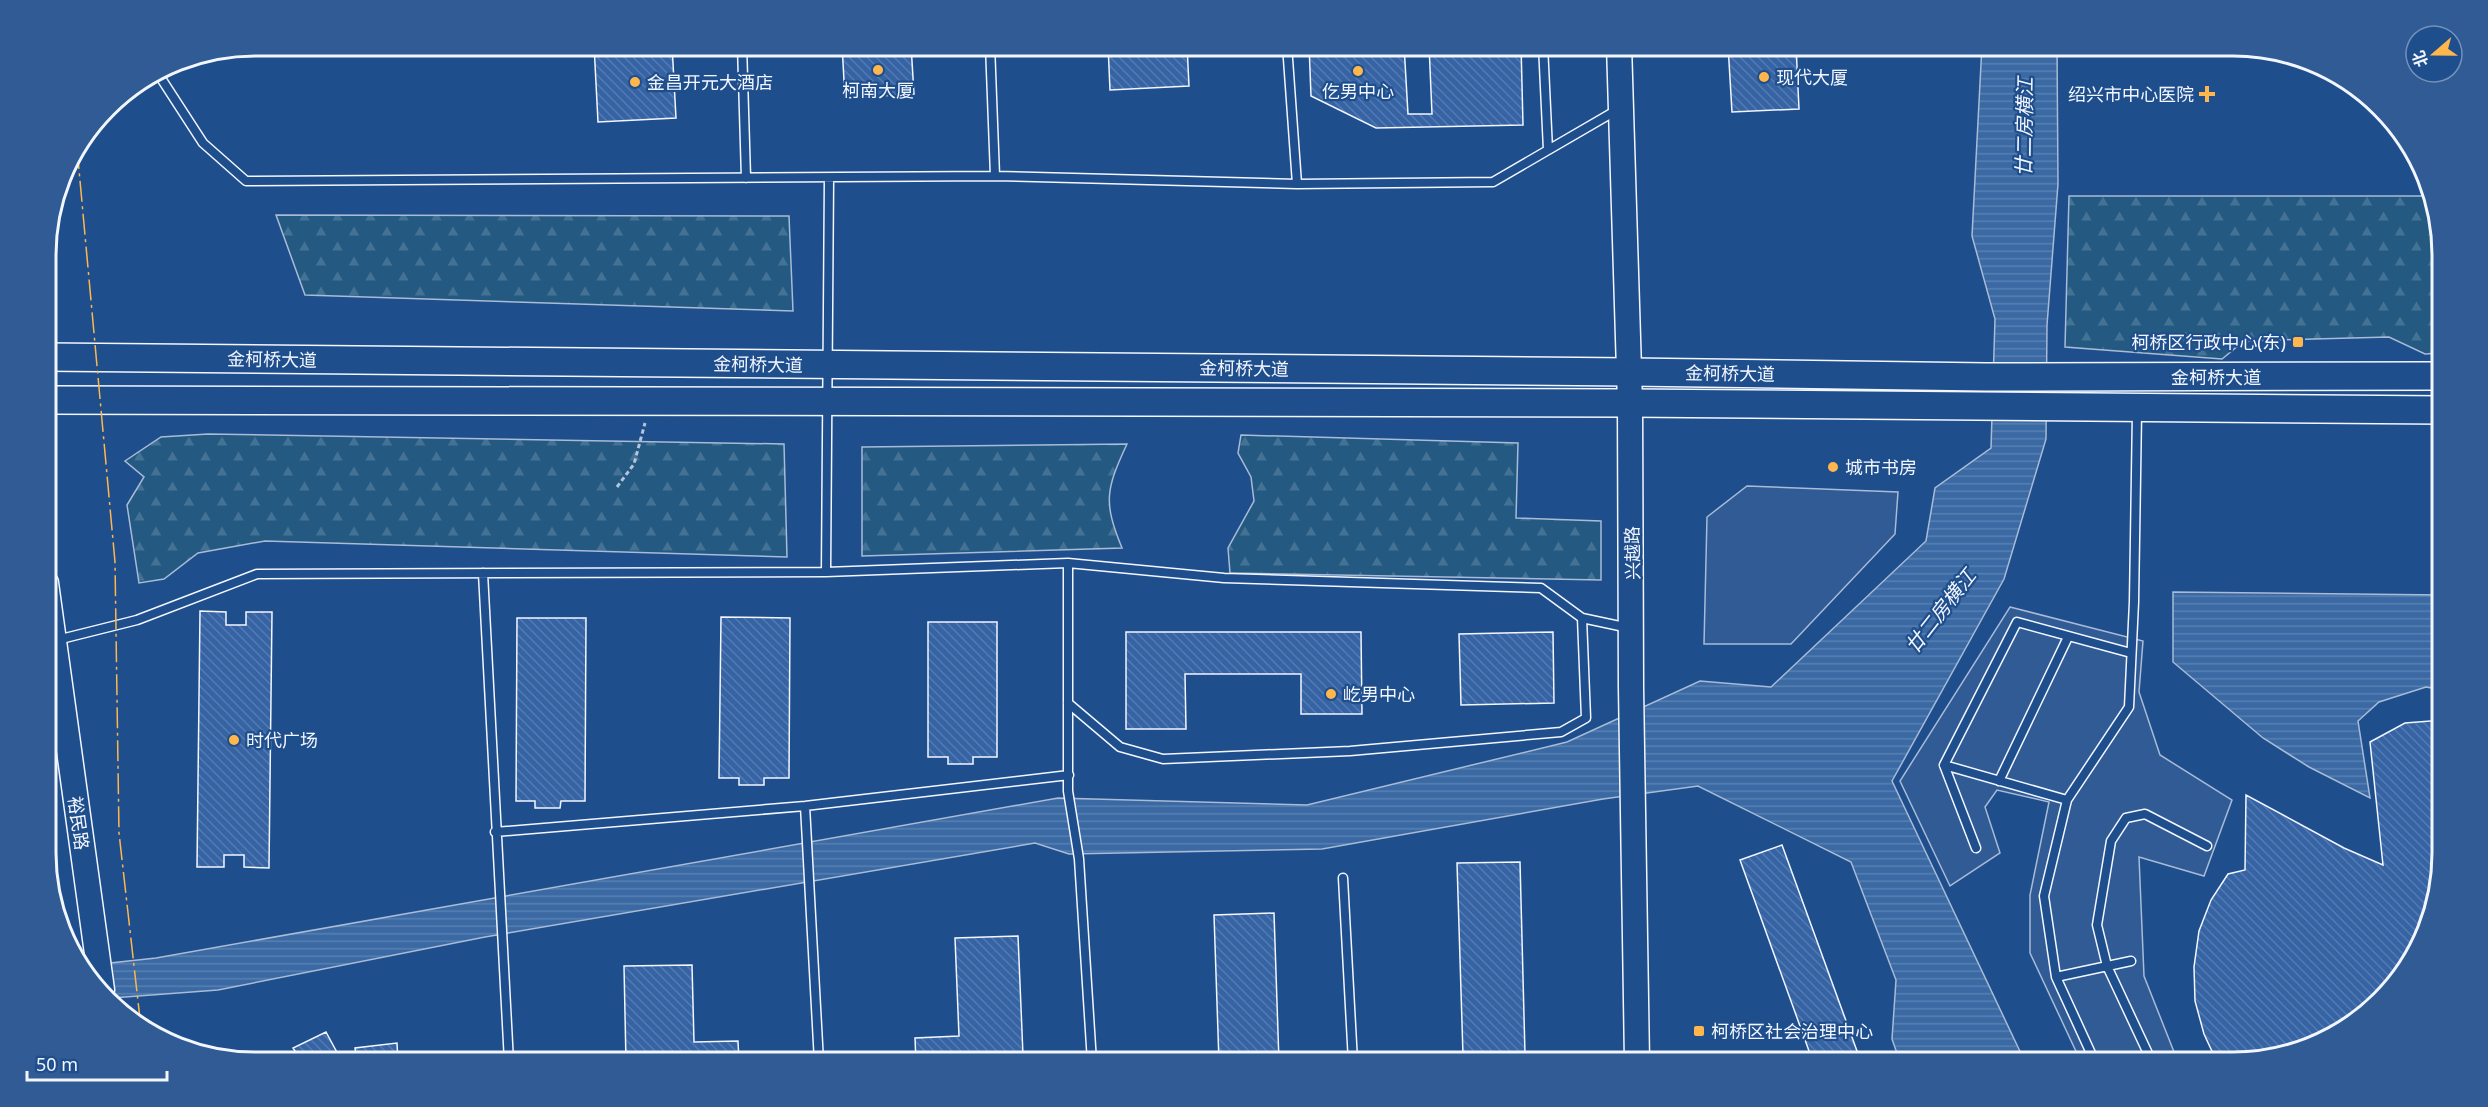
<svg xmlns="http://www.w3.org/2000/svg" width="2488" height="1107" font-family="'Noto Sans','Noto Sans SC',sans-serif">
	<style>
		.forest { fill: url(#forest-firs); stroke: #a8bbd7; stroke-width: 1.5 }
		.parking { fill: #305b95; stroke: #a8bbd7; stroke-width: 1.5 }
		.water { fill: url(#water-rules); stroke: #a8bbd7; stroke-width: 1.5 }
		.building { fill: url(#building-back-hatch); stroke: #f2f6ff; stroke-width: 1.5 }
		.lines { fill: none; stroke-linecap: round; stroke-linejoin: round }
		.lane-casing { stroke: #f2f6ff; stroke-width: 11 }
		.secondary-casing { stroke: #f2f6ff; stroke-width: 27 }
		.primary-casing { stroke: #f2f6ff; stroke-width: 30 }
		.path { stroke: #b3c4dc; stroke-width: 3; stroke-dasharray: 4.5 3; stroke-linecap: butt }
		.lane { stroke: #1f4e8c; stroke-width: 8 }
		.secondary { stroke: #1f4e8c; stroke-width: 24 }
		.primary { stroke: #1f4e8c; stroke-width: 27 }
		.power { stroke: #ffb74d; stroke-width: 1.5; stroke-dasharray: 21 4.5 3 4.5; stroke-linecap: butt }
		.poi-dot { fill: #ffb74d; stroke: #1f4e8c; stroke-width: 2 }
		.labels { text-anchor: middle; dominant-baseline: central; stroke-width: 4.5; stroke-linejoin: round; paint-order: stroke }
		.poi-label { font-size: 18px; fill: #f2f6ff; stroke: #1f4e8c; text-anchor: start }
		.street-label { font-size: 18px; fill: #f2f6ff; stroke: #1f4e8c }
		.water-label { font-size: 20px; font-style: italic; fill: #f2f6ff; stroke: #1f4e8c }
		.rim { fill: none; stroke: #f2f6ff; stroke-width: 3 }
	</style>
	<defs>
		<pattern id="forest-firs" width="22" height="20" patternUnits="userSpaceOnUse" patternTransform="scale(1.5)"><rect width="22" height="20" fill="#245a82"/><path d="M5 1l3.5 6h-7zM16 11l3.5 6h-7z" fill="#447295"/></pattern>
		<pattern id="water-rules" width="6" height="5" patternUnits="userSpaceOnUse" patternTransform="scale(1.5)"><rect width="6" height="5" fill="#3b69a3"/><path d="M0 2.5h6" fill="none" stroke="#587fb1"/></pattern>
		<pattern id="building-back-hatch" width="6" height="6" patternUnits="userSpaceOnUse" patternTransform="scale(1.5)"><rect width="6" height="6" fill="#3563a3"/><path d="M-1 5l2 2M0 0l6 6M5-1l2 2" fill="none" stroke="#537ab1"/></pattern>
	</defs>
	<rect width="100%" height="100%" fill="#1f4e8c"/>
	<path class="forest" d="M2069 196H2428L2441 228 2442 353 2425 354 2389 337 2244 341 2222 359 2065 347Z
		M276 215 789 216 793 311 305 295Z
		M208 434 784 444 787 557 265 541 198 553 164 579 139 583 127 505 144 477 125 461 161 437Z
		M1241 435 1518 443 1516 518 1601 521V580L1230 573 1228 548 1254 501 1251 477 1238 453Z
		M1127 444C1106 489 1103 502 1122 548L862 556V447Z"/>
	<path class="parking" d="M1747 486 1898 492 1895 534 1791 644H1704L1707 517Z
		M2010 607 2143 641 2139 692 2160 755 2232 800 2204 876 2139 857 2144 976 2178 1062H2081L2030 953V895L2049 802 1997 790 1985 807 2000 853 1950 886 1900 781Z"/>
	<path class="water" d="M1982 45H2057L2058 184 2047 325 2046 439 2004 579 1892 781 2025 1062H1900L1892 1039 1896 980 1851 862 1698 786 1603 799 1322 849 1069 854 1035 843 485 937 218 990 112 998 89 980 83 966 156 958 1058 798 1307 805 1567 742 1700 681 1771 687 1926 541 1935 488 1991 448 1995 319 1972 236Z
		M2173 592 2442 595 2443 690 2426 687 2379 702 2358 721 2370 798 2309 767 2263 738 2173 662Z"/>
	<path class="building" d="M594 45H672L676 118 598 122Z
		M842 45H911L914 94 845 98Z
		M1108 45H1187L1189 86 1110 90Z
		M1309 45H1404L1408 114H1432L1429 45H1521L1523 125 1376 128 1311 96Z
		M1728 45H1796L1799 109 1732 112Z
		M200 611 226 612V625H246V612H272L269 868 244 867V855H224V867H197Z
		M721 617 790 618 789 778H764V785H739V778H719Z
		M517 618H586L585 801H561L560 808H535V801H516Z
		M928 622H997V757H973V764H948V757H928Z
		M1126 632H1361L1362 714H1301V674H1185L1186 729H1126Z
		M1553 632 1554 703 1461 705 1459 634Z
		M2443 720V853L2427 932 2361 1019 2301 1051 2247 1062H2244V1055L2230 1062H2217L2204 1034 2195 1001 2194 967 2199 931 2211 900 2228 874 2245 870 2246 795 2344 848 2383 865 2370 742 2405 723Z
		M1782 845 1861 1062H1813L1740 860Z
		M1520 862 1525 1054 1463 1055 1457 863Z
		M1274 913 1279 1062H1219L1214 915Z
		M1018 936 1023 1055 1004 1056 1005 1062H916L915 1038 959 1036 955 938Z
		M692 965 694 1042 738 1041 739 1062H626L624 966Z
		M326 1032 339 1056H356L355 1048 397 1043 398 1062H302L293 1048Z"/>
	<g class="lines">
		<g class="lane-casing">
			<path id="lane" d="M742 45 746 178
				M990 45 995 176
				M1287 45 1297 184
				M1543 45 1548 150
				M157 72 203 143 246 181 995 176 1297 184 1493 182 1617 110
				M1068 563V791L1079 859 1092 1062
				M826 572 829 178
				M483 573 509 1062
				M57 640 137 620 257 574 826 572 1068 563 1224 578 1541 588 1582 618 1629 628
				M1068 703 1120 747 1163 759 1350 751 1561 732 1586 718 1582 618
				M1944 765 2067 800
				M1999 781 2068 637
				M805 806 819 1062
				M495 832 805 806 1069 775
				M1976 848 1944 765 2017 622 2131 653
				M1343 878 1353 1062
				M2056 977 2131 961
				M2095 1062 2056 977 2044 896 2067 800 2129 707 2134 602 2137 412
				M2152 1062 2107 966 2097 925 2111 841 2126 818 2145 814 2207 846"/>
		</g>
		<g class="secondary-casing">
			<path id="secondary" d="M1619 45 1630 403 1631 687 1637 1062
				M46 583 102 990"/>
		</g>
		<g class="primary-casing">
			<path id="primary" d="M46 357 1630 372 1986 377 2442 376
				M46 400 1630 403 2442 410"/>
		</g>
		<path class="path" d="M617 487 634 464 645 423"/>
		<use href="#lane" class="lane"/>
		<use href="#secondary" class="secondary"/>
		<use href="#primary" class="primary"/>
		<path class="power" d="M77 148 115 562 119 833 140 1019"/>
	</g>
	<g class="poi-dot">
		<circle cx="878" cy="70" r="6"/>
		<circle cx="1358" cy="71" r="6"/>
		<circle cx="1764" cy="77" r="6"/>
		<circle cx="635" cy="82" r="6"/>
		<path d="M2204 85h6v6h6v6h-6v6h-6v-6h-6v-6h6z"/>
		<rect x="2292" y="336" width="12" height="12" rx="3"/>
		<circle cx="1833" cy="467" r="6"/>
		<circle cx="1331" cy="694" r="6"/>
		<circle cx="234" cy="740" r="6"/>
		<rect x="1693" y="1025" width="12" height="12" rx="3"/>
	</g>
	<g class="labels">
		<g class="poi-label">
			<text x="1776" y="77">现代大厦</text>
			<text x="647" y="82">金昌开元大酒店</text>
			<text x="878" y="90" text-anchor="middle">柯南大厦</text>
			<text x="1358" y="91" text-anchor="middle">仡男中心</text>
			<text x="2194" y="94" text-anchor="end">绍兴市中心医院</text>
			<text x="2286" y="342" text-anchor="end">柯桥区行政中心(东)</text>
			<text x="1845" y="467">城市书房</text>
			<text x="1343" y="694">屹男中心</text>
			<text x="246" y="740">时代广场</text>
			<text x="1711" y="1031">柯桥区社会治理中心</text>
		</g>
		<g class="street-label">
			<text transform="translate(272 359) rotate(1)">金柯桥大道</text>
			<text transform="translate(758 364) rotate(1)">金柯桥大道</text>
			<text transform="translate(1244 368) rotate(1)">金柯桥大道</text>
			<text transform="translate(1730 373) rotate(1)">金柯桥大道</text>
			<text x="2216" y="377">金柯桥大道</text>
			<text transform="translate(1632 553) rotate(-91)">兴越路</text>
			<text transform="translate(79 823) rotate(82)">裕民路</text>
		</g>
		<g class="water-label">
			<text transform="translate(2024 127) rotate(-89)">廿二房横江</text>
			<text transform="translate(1940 611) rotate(-52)">廿二房横江</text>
		</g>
	</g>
	<path d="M0 0H2488V1107H0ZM255 56H2233A199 199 0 0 1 2432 255V853A199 199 0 0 1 2233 1052H255A199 199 0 0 1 56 853V255A199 199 0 0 1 255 56Z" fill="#305b95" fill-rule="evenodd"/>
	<path class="rim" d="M255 56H2233A199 199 0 0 1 2432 255V853A199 199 0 0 1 2233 1052H255A199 199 0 0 1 56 853V255A199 199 0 0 1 255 56Z"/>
	<g transform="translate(2434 54) rotate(250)"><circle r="28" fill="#1f4e8c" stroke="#7391ba" stroke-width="1.5"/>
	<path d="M0-4.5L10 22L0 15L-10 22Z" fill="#ffb74d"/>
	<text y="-9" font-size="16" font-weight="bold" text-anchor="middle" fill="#f2f6ff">北</text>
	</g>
	<path d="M27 1071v9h140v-9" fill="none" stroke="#f2f6ff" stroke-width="3"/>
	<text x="36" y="1071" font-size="18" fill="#f2f6ff" stroke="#1f4e8c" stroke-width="4.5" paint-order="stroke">50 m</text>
</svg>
